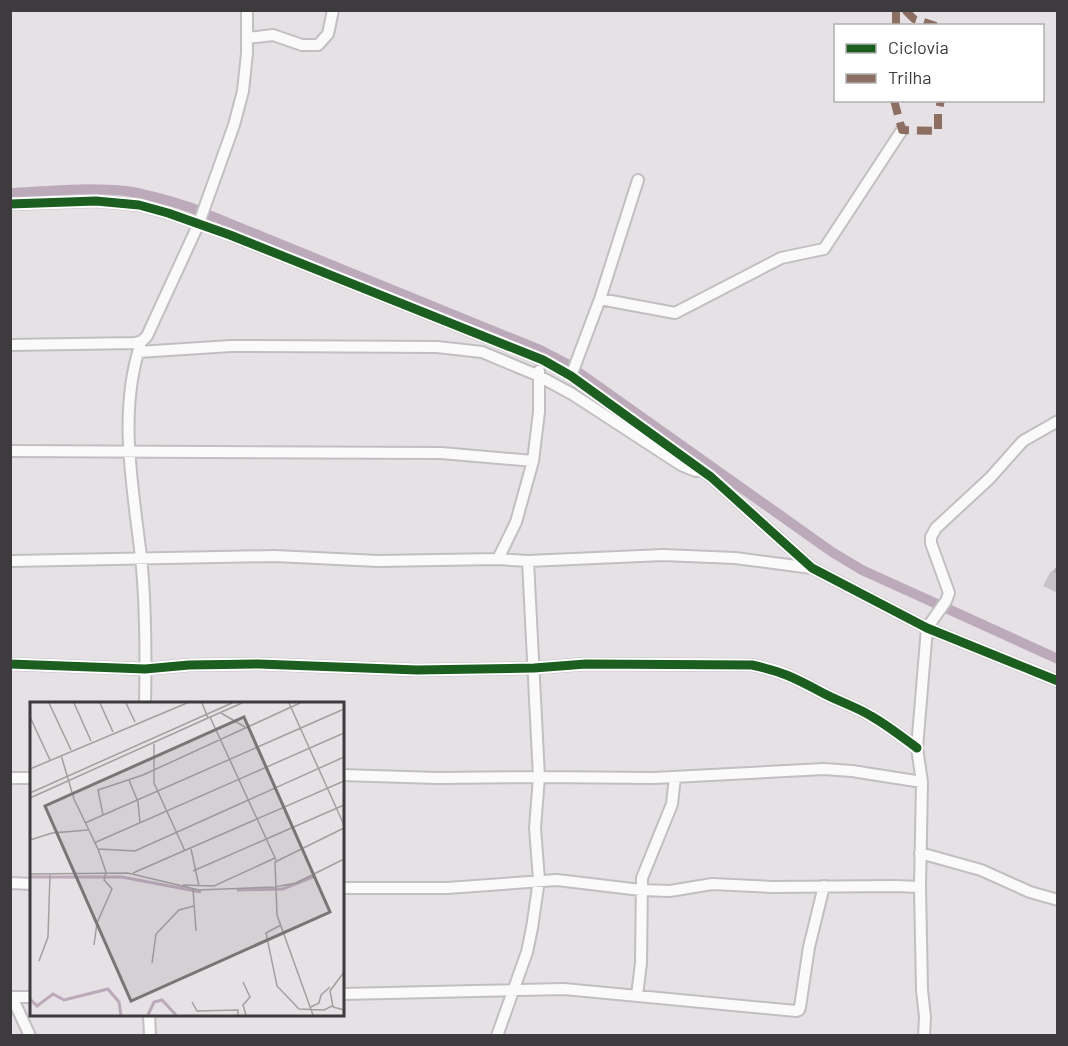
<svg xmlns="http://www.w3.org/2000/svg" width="1068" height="1046" font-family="Barlow,sans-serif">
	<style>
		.shadow { fill: #0003 }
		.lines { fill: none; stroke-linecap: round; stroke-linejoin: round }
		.canal { stroke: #bcaaba; stroke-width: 10 }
		.building { fill: #c6c4c6 }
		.minor-casing { stroke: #c1bfc1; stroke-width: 14 }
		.minor { stroke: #fbfafb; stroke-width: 10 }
		.quiet { stroke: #8d6e63; stroke-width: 8; stroke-dasharray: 15 8; stroke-linecap: butt }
		.cycleway-casing { stroke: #fff; stroke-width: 13 }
		.cycleway { stroke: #1b5e20; stroke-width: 9 }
		.inset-river { fill: none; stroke: #bcaaba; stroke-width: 3 }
		.inset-road { fill: none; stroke: #a29fa1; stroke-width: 1.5 }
		.view { fill: #787577; fill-opacity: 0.15; stroke: #787577; stroke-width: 3 }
		.inset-edge { fill: none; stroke: #3d3b3d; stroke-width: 3 }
	</style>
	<rect width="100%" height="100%" fill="#e5e1e4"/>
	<path class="shadow" d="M1056 567 1058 568V591L1052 572Z"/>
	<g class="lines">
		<path class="canal" d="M10 193C49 191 88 187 126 191 148 194 169 201 189 207L540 350 567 364 832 552 862 570 1058 659"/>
	</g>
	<path class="building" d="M1051 571 1058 574V593L1043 586Z"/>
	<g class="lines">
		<g class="minor-casing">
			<path id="minor" d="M247 38 273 35 302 45H318L328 34 333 10
				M10 204 96 201 139 205 168 213 230 235 543 360 571 376 711 477 812 568 927 628 1058 681
				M600 299 675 313 781 258 824 249 902 130
				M10 345 135 343 142 341 147 336 199 223 234 125 243 91 247 53V10
				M140 346C118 414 133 488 141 557 146 605 146 655 145 704
				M138 352 231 346 437 347 482 352 537 375 572 394 681 465 696 471
				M571 376 600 299 638 180
				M10 451 441 453 533 461
				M498 559 516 522 533 461 539 412V371
				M10 561 275 556 378 561 498 559 528 561 663 555 735 558 812 568
				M10 664 145 669 189 665 259 664 417 670 534 668 586 664 752 665C781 671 795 678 821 692 837 701 855 706 871 716 887 725 902 737 917 748
				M342 775 437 778 537 777 654 778 824 769 852 771 922 782
				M10 778H32
				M920 853 981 870 1030 892 1058 900
				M10 883 32 884
				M342 888H447L557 880 641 890 670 891 712 884 773 887 895 886 920 887
				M342 994 564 989 796 1011 799 1010 800 1007 809 947 824 886
				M637 995 641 963 642 878 672 804 675 777
				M10 997H32
				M12 997 30 1036
				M149 1014 150 1036
				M497 1036 527 952 532 928 539 880 535 828 539 777 528 561
				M924 1036 925 1017 922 990 920 887 922 782 917 748 927 628 946 601 949 593 931 543V537L936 528 990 478 1023 441 1058 421"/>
		</g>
		<use href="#minor" class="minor"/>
		<path class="quiet" d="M896 10V26
			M905 10 914 19 936 26
			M894 100 902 130 938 131V114L941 100"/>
		<g class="cycleway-casing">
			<path id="cycleway" d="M10 204 96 201 139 205 168 213 230 235 543 360 571 376 711 477 812 568 927 628 1058 681
				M10 664 145 669 189 665 259 664 417 670 534 668 586 664 752 665C781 671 795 678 821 692 837 701 855 706 871 716 887 725 902 737 917 748"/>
		</g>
		<use href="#cycleway" class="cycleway"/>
	</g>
	<g transform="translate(30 702)">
		<rect width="314" height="314" fill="#e5e1e4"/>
		<path class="inset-river" d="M0 175H92L171 190M207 188 253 187 285 174M0 297 7 304 23 292 34 298 78 287 89 300 91 313M118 313 124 300 132 298 146 313"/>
		<path class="inset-road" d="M19 1 41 48M44 1 61 39M70 1 83 30M96 1 105 20M172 1 178 16 212 1M259 1 314 123M191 11 215 25M0 15 20 58M180 15 246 158M124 42V81L155 149M31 53 44 97 68 147 76 170 74 178 82 187 67 221 64 243M0 67 157 1M99 78 108 100 110 121M0 91 202 1M0 96 178 16M73 113 68 88 113 73 270 1M55 121 314 7M0 138 22 131 58 128M64 141 314 31M68 147 105 149 314 55M161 147 169 184M163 169 314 103M103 171 314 79M0 172 98 171 169 188 245 185 266 181 314 157M153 183 184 184 245 156M163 187 166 229M251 223 236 231 247 284 269 307 294 308 302 304M9 259 18 235 20 172M122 261 126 232 149 208 164 204M314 270 300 289 303 305 314 308M213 280 220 295 213 303 216 313M162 300 167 309 208 308V313M281 305 289 301 291 293 300 285M283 313 247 213 245 160 314 126"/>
		<path class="view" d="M214 15 300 210 101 299 15 104Z"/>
		<rect width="314" height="314" class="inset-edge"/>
	</g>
	<rect width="1068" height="1046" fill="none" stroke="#3d3b3d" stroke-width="24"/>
	<rect x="834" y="24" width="210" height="78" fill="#ffffff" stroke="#b1b1b1" stroke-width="1.5"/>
	<rect x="846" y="44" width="30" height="9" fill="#1b5e20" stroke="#b1b1b1" stroke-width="1.5"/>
	<text x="888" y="54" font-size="18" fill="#3d3b3d">Ciclovia</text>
	<rect x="846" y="74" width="30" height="9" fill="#8d6e63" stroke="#b1b1b1" stroke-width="1.5"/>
	<text x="888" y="84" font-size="18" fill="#3d3b3d">Trilha</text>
</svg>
